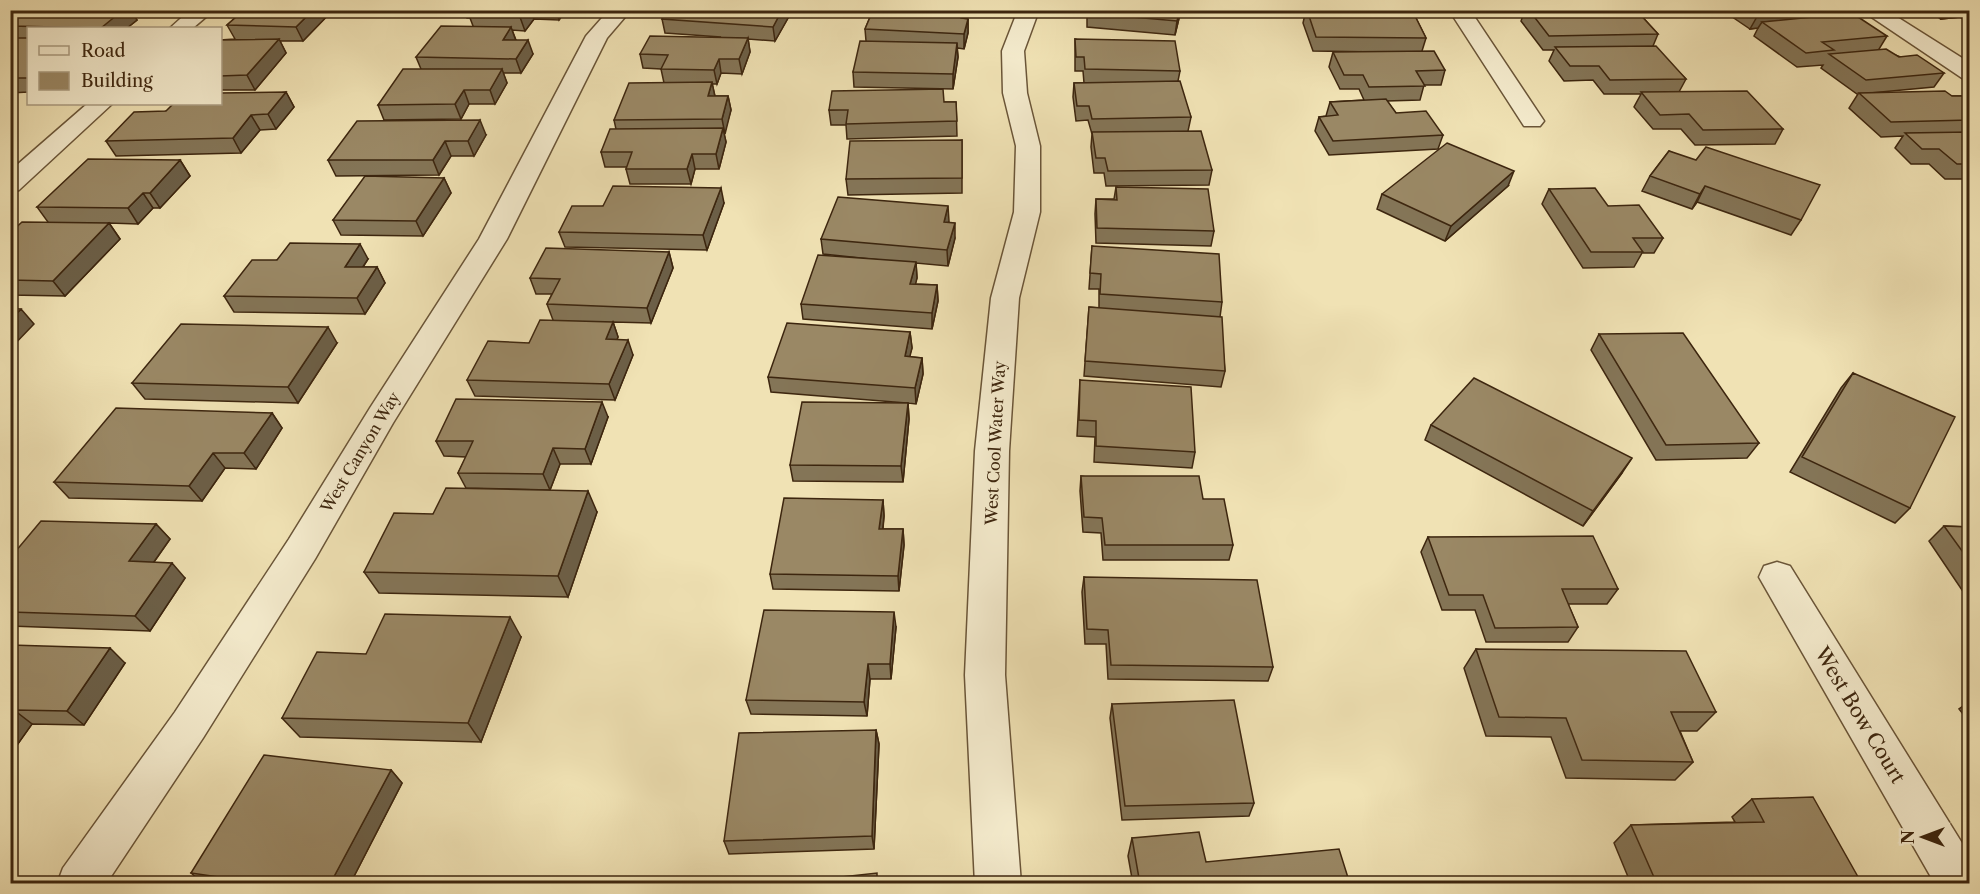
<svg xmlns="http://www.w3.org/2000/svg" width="1980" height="894" font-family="'Libre Caslon Text',serif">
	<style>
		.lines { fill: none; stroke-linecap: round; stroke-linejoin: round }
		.street-casing { stroke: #6a5538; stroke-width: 3 }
		.street { fill: #f5ecce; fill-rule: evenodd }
		.wall { fill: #847557; stroke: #3d260f; stroke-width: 1.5 }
		.shaded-wall { fill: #6c5f47; stroke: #3d260f; stroke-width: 1.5 }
		.building { fill: #9a8865; stroke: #3d260f; stroke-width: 1.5 }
		.labels { text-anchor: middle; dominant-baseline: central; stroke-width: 4.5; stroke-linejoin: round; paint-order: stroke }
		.street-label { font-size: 16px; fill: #3d260f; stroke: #f5ecce }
		.near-street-label { font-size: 20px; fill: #3d260f; stroke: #f5ecce }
	</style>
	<rect width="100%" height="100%" fill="#f0e2b4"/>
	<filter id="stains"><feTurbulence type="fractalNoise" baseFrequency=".00333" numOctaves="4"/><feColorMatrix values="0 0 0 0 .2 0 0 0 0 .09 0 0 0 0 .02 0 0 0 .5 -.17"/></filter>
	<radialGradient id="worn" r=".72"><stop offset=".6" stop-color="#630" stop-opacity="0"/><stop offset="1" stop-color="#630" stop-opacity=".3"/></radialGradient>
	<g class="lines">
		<g class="street-casing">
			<path id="street" d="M190 10H214L193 28H170Z
				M609 10H631L607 38 507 239 393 423 315 559 203 738 106 884H57L63 868 175 712 289 539 370 408 479 239 586 36Z
				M1018 10H1039L1024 51 1027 93 1040 146V212L1019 298 1009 451 1005 675 1021 884H975L965 675 975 451 991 298 1014 212 1016 146 1003 93 1002 51Z
				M1449 10H1470L1544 121 1540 126H1524Z
				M1861 10H1886L1970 63V80L1962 78Z
				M87 104H112L19 190 10 193V171Z
				M1777 562 1790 566 1970 856V884H1935L1759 577 1764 566Z"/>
		</g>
		<use href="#street" class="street"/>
	</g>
	<path class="wall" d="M16 10H131L137 20 127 28H28V92L10 93V18L18 13Z
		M244 10H333L303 41H280L286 53 255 90H220V40L235 39 227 25Z
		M465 10H566L559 20 534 19 525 31 512 30 516 40 533 54 521 73H503L507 83 495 104H469L461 119 384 120 378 105 421 69 416 57 473 26 470 18H467Z
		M873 10H977L975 15 964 14V18L968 19V33L964 49 957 48 958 57 953 89 854 87 853 72 866 41 865 29Z
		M1181 10 1175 35 1087 27V13Z
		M1306 10H1412L1426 38 1422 51 1445 70 1441 85H1424L1420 100 1387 101 1396 113 1443 135 1438 149 1329 155 1315 131 1319 117 1326 116 1330 102 1364 100 1359 89H1340L1329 67 1333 52H1381L1313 51 1303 23Z
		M1525 10H1636L1658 34 1653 46 1686 79 1679 92 1783 129 1775 144 1695 145 1681 129H1653L1634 107 1641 94H1604L1593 80 1564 81 1549 61 1554 50H1543L1521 21Z
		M1722 10H1837L1835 15 1887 36 1879 49 1944 73 1934 87 1870 93 1952 96H1970V179H1945L1929 164H1911L1895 148 1903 136 1881 137 1849 108 1858 94H1857L1821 68 1823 65 1797 67 1754 36 1758 28 1750 29Z
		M1926 10H1970V22L1960 17 1941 19Z
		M792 11 775 41 748 39 750 52 742 74 721 73 717 84H712L715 96H728L731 110 724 134 726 142 719 169H695L691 184H630L626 169 627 167H605L601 152 616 129 614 120 664 83 661 69 643 68 640 54 721 37 665 33 662 19Z
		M1075 39 1180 71 1178 81 1191 117 1188 131 1212 170 1209 185 1106 186 1104 173H1094L1091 147 1092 134 1088 120 1076 121 1073 97 1074 83H1084L1083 71H1075Z
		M286 92 294 107 276 129 260 130 241 153 116 156 106 141 166 111Z
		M944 102H956L957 136 847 139 846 125H831L829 110Z
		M486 135 474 156H451L439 175 336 176 328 160Z
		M962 140V193L848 195 846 179Z
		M1669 151 1801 220 1791 235 1697 202 1692 209 1642 191 1650 176Z
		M180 160 190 176 160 208H153L138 224 109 223 120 239 65 296 10 295V233L48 222 37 207Z
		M444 178 451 193 423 236 341 235 333 220Z
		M1508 186 1445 241 1377 209 1382 194Z
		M1116 187 1214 231 1211 246 1096 243 1095 214 1096 199H1114Z
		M1549 189 1608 206 1663 238 1654 253H1642L1634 267 1583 268 1542 204Z
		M724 203 707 250 565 247 559 232 603 206Z
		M949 222 955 238 948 266 916 263 917 278 915 284 937 285 938 301 932 329 803 319 801 304 880 260 823 254 821 239Z
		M1092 246 1222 302 1220 317 1225 371 1221 387 1084 376 1089 307 1099 308V289H1089Z
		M669 252 673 268 651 323 613 322 618 337 617 339 633 355 615 400 475 396 467 380 529 343 553 320 547 304 552 294H536L530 278Z
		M368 259 363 267H377L385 283 365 314 234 312 224 296 277 260Z
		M910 332 912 348 909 357 922 358 923 374 916 404 908 403 909 419 903 482 793 481 790 465 907 403 771 392 768 377Z
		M1599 334 1759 443 1747 458 1656 460 1591 350Z
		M337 343 298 403 145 399 132 383Z
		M1853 373 1910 508 1895 523 1790 472 1841 388Z
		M1080 380 1195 452 1192 468 1094 462 1095 437 1077 436Z
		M272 413 282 428 256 469 225 468 202 501 69 498 54 482Z
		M608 417 591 464H560L550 490 466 488 458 473 466 457 444 456 436 441Z
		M1431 425 1622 473 1583 526 1425 440Z
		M1081 476 1203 499 1233 545 1229 560H1103L1101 533 1083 532 1080 491Z
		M883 500 884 516 883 529H903L904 545 899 591 773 589 770 574Z
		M597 512 568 597 379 593 364 572 433 514Z
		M156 524 170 539 154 562 185 578 150 631 10 626V558Z
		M1944 526 1970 527V596H1966L1929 541Z
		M1428 537 1618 589 1607 604H1568L1578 627 1568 642H1486L1475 610H1442L1421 552Z
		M1084 577 1273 667 1268 681 1108 679 1106 644H1085L1082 592Z
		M896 627 891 679H870L867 716 751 714 746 700Z
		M521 637 481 742 300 737 282 718 366 654Z
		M10 645 125 663 84 725 32 724 10 755Z
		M1476 649 1716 712 1697 731H1680L1693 762 1675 780 1566 778 1551 737 1486 736 1464 668Z
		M1970 701V723L1959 709Z
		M1112 704 1254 803 1249 816 1122 820 1110 718Z
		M876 730 879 744 874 849 729 854 724 841Z
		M391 770 402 783 350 884H204L191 873Z
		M1752 799 1862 884H1631L1614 843 1631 825 1735 822 1732 817Z
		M1132 838 1206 862 1350 884H1133L1128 856Z"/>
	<path class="shaded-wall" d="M107 10H131L137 20 127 28H101Z
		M313 10H333L303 41 296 27Z
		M525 10H531L534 19 525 31 520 17Z
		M556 10H566L559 20Z
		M782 10H792V11L775 41 773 27Z
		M963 10H964V21L961 18Z
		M1180 10H1181L1175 35 1177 21Z
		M1796 10H1837L1833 19 1762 22 1758 28 1750 29 1758 15Z
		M1947 10H1965L1960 17 1941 19Z
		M968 19V33L964 49V34Z
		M511 27 516 41 503 40Z
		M748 38 750 52 742 74 739 59Z
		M279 39 286 53 255 90 247 75Z
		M528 40 533 54 521 73 516 59Z
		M957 43 958 57 953 89V74Z
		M719 59 721 73 717 84 714 70Z
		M502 69 507 83 495 104 490 90Z
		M712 82 715 97 708 96Z
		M464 90 469 104 461 119 455 104Z
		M286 92 294 107 276 129 268 114Z
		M728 96 731 110 725 134 722 119Z
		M251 115 260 130 241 153 233 138Z
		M480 120 486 135 474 156 468 141Z
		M723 128 726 142 719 169 716 154Z
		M445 141 451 156 439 175 433 160Z
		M692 154 695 169 691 184 687 169Z
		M180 160 190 176 160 208 150 193Z
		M1514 171 1508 186 1445 241 1451 226Z
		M444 178 451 193 423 236 416 221Z
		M1705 186 1697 202 1692 209 1700 194Z
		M721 188 724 203 707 250 703 235Z
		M143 193 153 208 138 224 128 208Z
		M948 206 949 221 944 237V222Z
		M109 223 120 239 65 296 53 281Z
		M955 223V238L948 266 947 250Z
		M360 244 368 259 353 282 345 267Z
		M669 252 673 268 651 323 647 308Z
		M916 262 917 278 912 299 910 284Z
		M377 267 385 283 365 314 357 298Z
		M937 285 938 301 932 329V313Z
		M21 309 34 324 10 349V320Z
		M613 322 618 337 612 354 606 339Z
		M328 327 337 343 298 403 288 387Z
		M910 332 912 348 906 372 905 356Z
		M628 340 633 355 615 400 609 384Z
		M922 358 923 374 916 404 915 388Z
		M602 402 608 417 591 464 585 449Z
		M908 403 909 419 903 482 901 466Z
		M272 413 282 428 256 469 244 453Z
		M553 448 560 464 550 490 543 474Z
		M213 453 225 468 202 501 189 486Z
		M1632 458 1622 473 1583 526 1593 511Z
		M588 491 597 512 568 597 558 576Z
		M883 500 884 516 881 545 879 529Z
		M156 524 170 539 144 576 129 561Z
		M903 529 904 545 899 591 898 576Z
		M172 563 185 578 150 631 135 616Z
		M894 612 896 627 891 679 890 664Z
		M510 617 521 637 481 742 468 723Z
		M110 648 125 663 84 725 67 711Z
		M868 664 870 679 867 716 864 702Z
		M14 710 32 724 10 755V715Z
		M876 730 879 744 874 849 872 836Z
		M391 770 402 783 350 884H330Z"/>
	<path class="building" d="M21 10H123L101 28 10 26V18Z
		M244 10H313L296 27 227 25Z
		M472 10H525L520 17 469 15Z
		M668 10H782L773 27 662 19Z
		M873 10H963L961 18 968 19 964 34 865 29Z
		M1088 10H1180L1177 21 1087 13Z
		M1307 10H1412L1426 38 1316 37Z
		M1529 10H1636L1658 34 1549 36Z
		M1750 10H1796L1758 15Z
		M1852 13 1887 36 1822 42 1834 50 1806 53 1762 22Z
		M441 26 511 27 503 40H528L516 59 416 57Z
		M650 36 748 38 739 59H719L714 70 661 69 668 55 640 54Z
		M10 38H28V78H10Z
		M279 39 247 75 220 76V40Z
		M1075 39 1175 41 1180 71 1085 69 1084 57H1076Z
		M860 41 957 43 953 74 853 72Z
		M1656 46 1686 79 1610 80 1599 66H1570L1555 47Z
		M1886 49 1899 57 1917 55 1944 73 1866 80 1829 54Z
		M1434 51 1445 70 1416 71 1425 86 1369 87 1363 75H1344L1333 52Z
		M403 69H502L490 90H464L455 104 378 105Z
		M1180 81 1191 117 1092 119 1089 106H1077L1074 83Z
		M712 82 708 96H728L722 119 614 120 629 83Z
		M943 89 944 102H956L957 121 846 124 848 110H829L832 91Z
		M1747 91 1783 129 1703 130 1689 114 1660 115 1641 92Z
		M1945 91 1952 96H1970V120L1891 122 1859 93Z
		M286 92 268 114 251 115 233 138 106 141 134 112 166 111 173 104H220V93Z
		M1386 99 1396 113 1426 111 1443 135 1333 141 1319 117 1338 115 1330 102Z
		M480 120 468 141H445L433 160H328L357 121Z
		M723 128 716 154H692L687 169H626L632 152H601L610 129Z
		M1201 131 1212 170 1108 171 1105 158H1096L1092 132Z
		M1970 132V164H1957L1939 149H1922L1905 133Z
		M962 140V178L846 179 850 141Z
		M1447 143 1514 171 1451 226 1382 194Z
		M1706 147 1820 185 1801 220 1705 186 1700 194 1650 176 1669 151 1696 160Z
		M88 159 180 160 150 193H143L128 208 37 207Z
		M365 176 444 178 416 221 333 220Z
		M613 186 721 188 703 235 559 232 572 206H603Z
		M1116 187 1208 189 1214 231 1097 228 1096 199 1117 200Z
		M1595 188 1608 206 1639 205 1663 238H1633L1643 252H1591L1549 189Z
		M838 197 948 206 944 222 955 223 947 250 821 239Z
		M22 222 109 223 53 281 10 280V233Z
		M290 243 360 244 345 267H377L357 298 224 296 252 260H277Z
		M1092 246 1219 254 1222 302 1100 294 1101 274 1090 273Z
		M546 248 669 252 647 308 547 304 560 279 530 278Z
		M818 255 916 262 910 284 937 285 932 313 801 304Z
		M1089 307 1222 317 1225 371 1085 361Z
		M10 308 21 309 10 320Z
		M540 320 613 322 606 339 628 340 609 384 467 380 488 341 529 343Z
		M787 323 910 332 905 356 922 358 915 388 768 377Z
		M181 324 328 327 288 387 132 383Z
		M1683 333 1759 443 1666 445 1599 334Z
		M1853 373 1955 417 1910 508 1802 457Z
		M1474 378 1632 458 1593 511 1431 425Z
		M1080 380 1191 387 1195 452 1096 446V421L1079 420Z
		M456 399 602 402 585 449 553 448 543 474 458 473 473 441H436Z
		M802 402 908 403 901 466 790 465Z
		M116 408 272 413 244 453H213L189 486 54 482Z
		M1081 476H1199L1203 499H1224L1233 545H1105L1102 518 1084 517Z
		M446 488 588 491 558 576 364 572 394 513 433 514Z
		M784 498 883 500 879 529H903L898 576 770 574Z
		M41 521 156 524 129 561 172 563 135 616 10 612V558Z
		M1944 526 1970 527V562Z
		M1593 536 1618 589H1562L1578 627 1495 628 1483 595H1449L1428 537Z
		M1084 577 1257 580 1273 667 1111 665 1108 630 1087 629Z
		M764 610 894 612 890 664H868L864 702 746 700Z
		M385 614 510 617 468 723 282 718 317 652 366 654Z
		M10 645 110 648 67 711 14 710 10 715Z
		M1476 649 1686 651 1716 712H1671L1693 762 1582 760 1566 718 1499 717Z
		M1234 700 1254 803 1125 806 1112 704Z
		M876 730 872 836 724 841 739 733Z
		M264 755 391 770 330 884H267L191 873Z
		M1813 797 1862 884H1657L1631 825 1764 822 1752 799Z
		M1199 832 1206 862 1339 849 1350 884H1140L1132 838Z
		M877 873V884H787V883Z"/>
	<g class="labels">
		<g class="street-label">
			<text transform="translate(995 443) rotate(-87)">West Cool Water Way</text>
			<text transform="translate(360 452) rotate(-59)">West Canyon Way</text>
		</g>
		<g class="near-street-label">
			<text transform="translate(1860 715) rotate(59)">West Bow Court</text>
		</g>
	</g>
	<rect width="1980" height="894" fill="none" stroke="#f0e2b4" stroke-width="36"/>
	<rect x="12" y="12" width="1956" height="870" fill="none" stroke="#3d260f" stroke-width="3"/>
	<rect x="18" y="18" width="1944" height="858" fill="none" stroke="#3d260f" stroke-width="1.5"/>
	<rect x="27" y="27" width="195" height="78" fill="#f5ecce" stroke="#ab9d82" stroke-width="1.5"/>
	<rect x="39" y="46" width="30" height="9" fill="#f5ecce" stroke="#ab9d82" stroke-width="1.5"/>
	<text x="81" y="57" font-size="18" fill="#3d260f">Road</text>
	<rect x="39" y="72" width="30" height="18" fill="#9a8865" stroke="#ab9d82" stroke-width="1.5"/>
	<text x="81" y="87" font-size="18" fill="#3d260f">Building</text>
	<g transform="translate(1923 837) rotate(270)" stroke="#f5ecce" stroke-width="4.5" paint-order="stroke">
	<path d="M0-4.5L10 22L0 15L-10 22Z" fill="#3d260f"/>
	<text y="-9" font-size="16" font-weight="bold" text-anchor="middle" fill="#3d260f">N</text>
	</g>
	<rect width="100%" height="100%" filter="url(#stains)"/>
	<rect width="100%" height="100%" fill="url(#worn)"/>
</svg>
